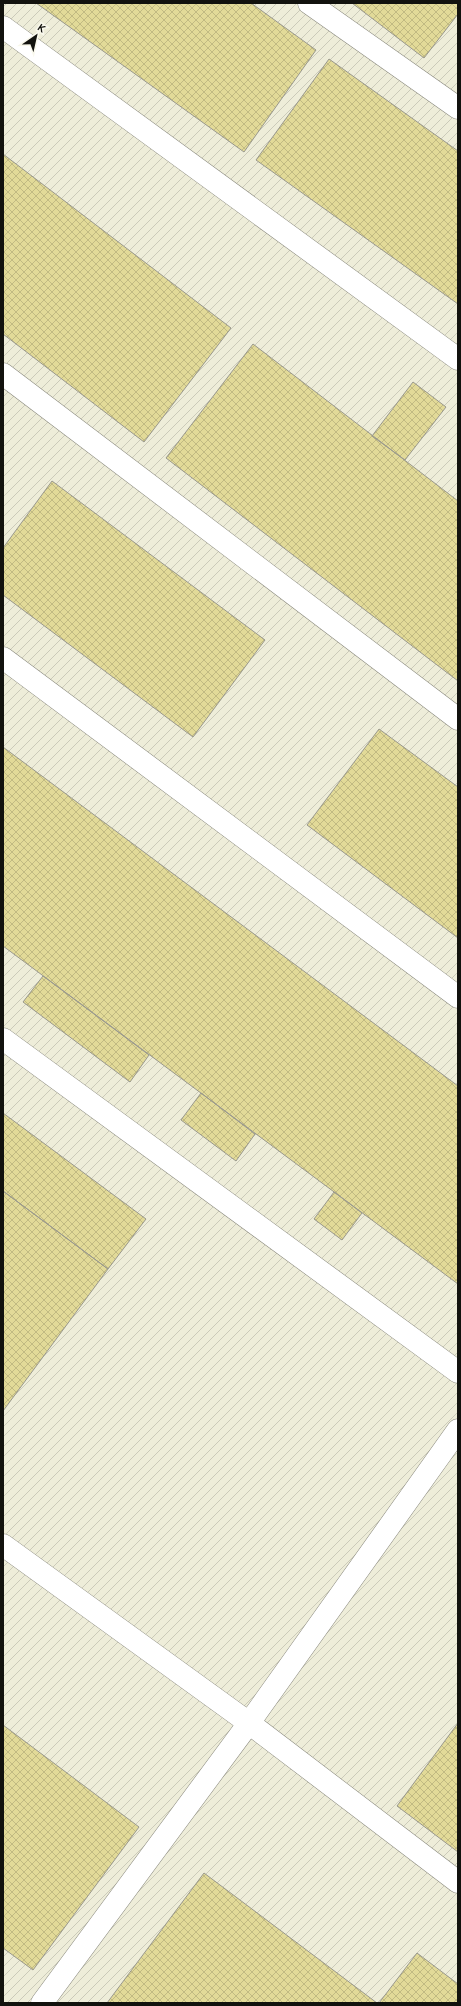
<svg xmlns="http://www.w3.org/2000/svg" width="461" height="2006" font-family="Karla,sans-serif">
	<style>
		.industrial { fill: url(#industrial-furrows) }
		.building { fill: url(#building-cross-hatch); stroke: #99988d }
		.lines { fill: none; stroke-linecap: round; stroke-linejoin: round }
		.street-casing { stroke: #89887d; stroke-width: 23 }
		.street { stroke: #fff; stroke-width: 22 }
	</style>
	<defs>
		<pattern id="industrial-furrows" width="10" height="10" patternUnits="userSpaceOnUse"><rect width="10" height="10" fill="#eeedd9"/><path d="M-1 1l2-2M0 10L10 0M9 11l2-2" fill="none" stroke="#cbcab9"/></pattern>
		<pattern id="building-cross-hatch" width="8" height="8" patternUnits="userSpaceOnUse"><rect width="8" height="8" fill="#e2da98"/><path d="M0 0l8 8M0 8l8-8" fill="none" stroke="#c1ba82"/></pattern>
	</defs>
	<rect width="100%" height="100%" fill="#f9f8ec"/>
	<path class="industrial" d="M3 3H458V2003H3Z"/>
	<path class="building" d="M36 3H251L316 50 244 152Z
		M352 3H458V14L424 58Z
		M329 59 458 151V304L256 160Z
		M3 154 231 328 144 442 3 334Z
		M253 344 458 501V681L166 458Z
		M413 382 446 407 405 460 372 436Z
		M52 481 265 640 193 737 3 595V548Z
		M379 729 458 787V938L307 825Z
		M3 747 458 1086V1284L3 946Z
		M43 976 149 1055 130 1082 23 1002Z
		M201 1093 255 1134 236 1161 181 1120Z
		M3 1113 146 1219 108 1269 3 1191Z
		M3 1191 108 1269 3 1411Z
		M334 1192 362 1213 342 1240 314 1219Z
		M458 1723V1852L397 1806Z
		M3 1725 139 1827 33 1970 3 1948Z
		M204 1873 377 2003H107Z
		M417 1953 458 1984V2003H379Z"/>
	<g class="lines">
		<g class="street-casing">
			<path id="street" d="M309 3 458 108
				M3 27 458 359
				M3 374 458 719
				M3 658 458 997
				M3 1039 458 1372
				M3 1545 249 1723 458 1882
				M42 2003 249 1723 458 1430"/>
		</g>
		<use href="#street" class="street"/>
	</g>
	<rect width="461" height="2006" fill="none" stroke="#12120e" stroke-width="8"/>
	<g transform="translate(36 36) rotate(34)" stroke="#f9f8ec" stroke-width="3" paint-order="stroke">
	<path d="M0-3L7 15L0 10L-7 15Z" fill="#12120e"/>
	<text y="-6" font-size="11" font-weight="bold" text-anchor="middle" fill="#12120e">K</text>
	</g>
</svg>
